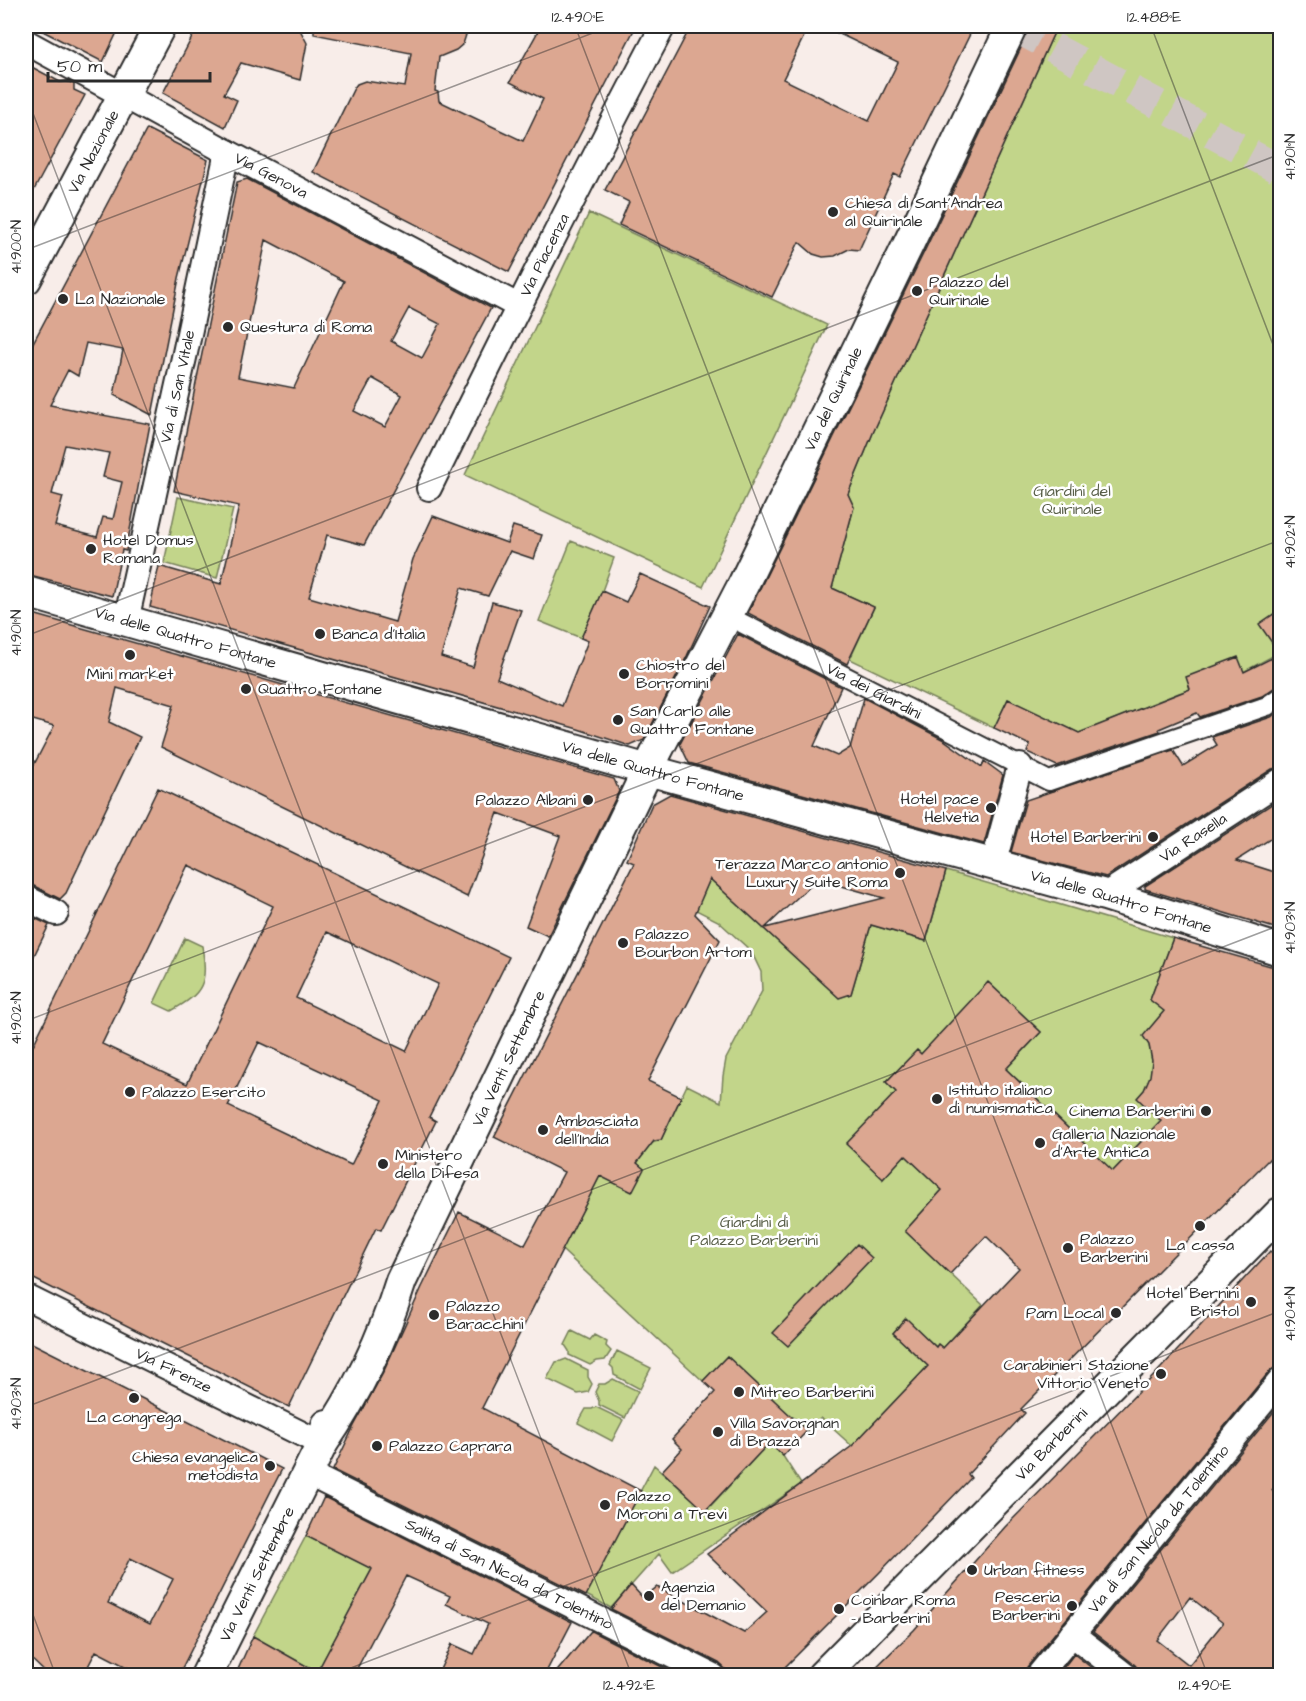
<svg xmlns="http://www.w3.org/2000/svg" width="1306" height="1701" font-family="'Architects Daughter',sans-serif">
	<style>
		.green { fill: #c2d58a; stroke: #76805a; stroke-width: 1.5 }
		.building { fill: #dca791; stroke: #2b2b2b; stroke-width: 1.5; fill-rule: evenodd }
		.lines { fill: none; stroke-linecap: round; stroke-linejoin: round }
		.tertiary-tunnel { stroke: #cfc6c3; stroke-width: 30; stroke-dasharray: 30 15; stroke-linecap: butt }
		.pedestrian-casing { stroke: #2b2b2b; stroke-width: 22 }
		.minor-casing { stroke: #2b2b2b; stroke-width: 28 }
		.tertiary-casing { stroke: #2b2b2b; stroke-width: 34 }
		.pedestrian { stroke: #fff; stroke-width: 18 }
		.minor { stroke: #fff; stroke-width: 24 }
		.tertiary { stroke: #fff; stroke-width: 30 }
		.ticks { fill: none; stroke: #2b2b2b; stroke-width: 1.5; stroke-opacity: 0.45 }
		.poi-dot { fill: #2b2b2b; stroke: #fff; stroke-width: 2 }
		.labels { text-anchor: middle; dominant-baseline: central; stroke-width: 5; stroke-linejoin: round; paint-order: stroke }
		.street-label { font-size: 16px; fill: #2b2b2b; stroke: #fff }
		.poi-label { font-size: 16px; fill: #2b2b2b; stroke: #fff; text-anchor: start }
		.park-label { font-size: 16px; fill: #585e48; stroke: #fff }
		.neatline { fill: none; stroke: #2b2b2b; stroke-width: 2 }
		.ticks-label { font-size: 15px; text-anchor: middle; fill: #2b2b2b }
	</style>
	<rect width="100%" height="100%" fill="#f8ede9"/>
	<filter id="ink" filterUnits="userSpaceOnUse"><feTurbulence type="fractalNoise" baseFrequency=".0167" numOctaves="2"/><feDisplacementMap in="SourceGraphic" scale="12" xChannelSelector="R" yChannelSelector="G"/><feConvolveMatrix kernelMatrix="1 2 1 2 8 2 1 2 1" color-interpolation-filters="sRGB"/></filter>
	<g filter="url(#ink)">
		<path class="green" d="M1057 26H1280V652L1232 678 1179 693 1079 733 1008 699 994 728 850 659 874 607 832 588 854 507 848 494 873 433Z
			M589 213 827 325 703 587 465 475Z
			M178 497 233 509 217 578 164 563Z
			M571 541 614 558 602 591 581 638 539 621Z
			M946 871 1173 938 1150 1000 1178 1022 1144 1036 1149 1045 1164 1124 1148 1134 1107 1177 1092 1151 1006 1069 1041 1032 989 983 921 1054 917 1050 886 1082 896 1092 883 1179 905 1155 942 1190 905 1231 983 1305 943 1348 938 1344 936 1347 906 1319 893 1333 928 1366 852 1446 821 1418 807 1431 793 1417 769 1443 783 1456 801 1484 672 1572 659 1554 611 1608 586 1595 654 1465 706 1511 769 1443 774 1400 727 1356 703 1381 562 1250 614 1149 644 1169 638 1164 636 1156 652 1143 661 1140 687 1085 721 1102 723 1076 726 1059 762 991 761 972 751 951 718 921 696 910 710 879 839 998 851 994 871 925 926 941Z
			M185 938 202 946C208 983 204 993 171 1011L154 1003Z
			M572 1331 590 1340 594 1335 607 1342 606 1346 611 1351 605 1360 597 1361 590 1365 569 1355V1351L565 1345Z
			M617 1351 651 1368 640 1389 614 1375 613 1368 610 1365Z
			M566 1359 588 1370V1377L592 1384 588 1392 578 1394 547 1379 556 1362 561 1361Z
			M613 1379 638 1391 625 1418 599 1405V1401L595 1392 599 1384H605Z
			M596 1407 623 1420 612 1441 578 1423 586 1409H592Z
			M306 1536 372 1569 317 1672 253 1636Z"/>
		<path class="building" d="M33 26H120L103 62Z
			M198 26H298L307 43 300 80 241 63 224 94 237 100 225 127 163 93Z
			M314 26H466V35L463 44 456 50 439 57 435 91 438 92 439 101 523 141 543 99 510 82 541 26H636L509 272 313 172 354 88 357 84 365 81 405 87 411 53 314 34Z
			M691 26H809L783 79 869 121 898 62 823 26H974L900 177 894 174 859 250 849 249 835 256 823 257 813 254 799 242 772 297 619 225 629 202 605 190Z
			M1029 26H1057L873 433 848 494 854 507 832 588 874 607 847 664 748 613 924 252 1028 33Z
			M26 64 60 82 67 81 74 84V90L85 95 26 205Z
			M147 129 208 160 179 278 152 415 114 395 123 350 86 343 78 376 68 370 50 405 150 424 126 551 122 550 112 596 26 574V475L31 447 26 446V356ZM65 445 109 453 103 477 122 482 113 519 103 517 97 537 55 526 63 497 52 494Z
			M247 179 491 308 364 545 327 535 309 597 395 622 413 559 433 516 507 543 513 526 542 535 534 559 510 551 488 596 461 588 441 657 473 667 492 602 521 610 497 678 562 706 588 641 581 638 602 591 626 602 640 574 710 606 687 656 644 740 630 746 578 729 150 607 159 566 221 584 239 506 174 491 237 182ZM266 240 344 281 294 388 238 377ZM409 308 440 324 422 358 391 341ZM372 378 402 395 385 427 354 411Z
			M1281 609V686L1274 688 1262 696 1200 717 1197 713 1159 729 1160 731 1057 766 1027 752 1030 745 994 728 1008 699 1079 733 1190 689 1186 677 1238 657 1244 672 1280 654 1259 624Z
			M26 612 614 779 619 791 548 936 526 926 560 836 498 813 467 897 161 747 174 705 117 688 109 722 140 737 66 893 60 899 32 885 26 884V780L54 726 26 718Z
			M738 634 841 687 814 746 837 756 850 748 864 698 944 740 982 767 984 761 1003 775 984 844 689 763 680 744Z
			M1281 710V767L1272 769 1106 877 1011 852 1026 800 1173 750 1183 766 1217 745 1212 737 1271 717Z
			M158 788 509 957 429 1117 436 1121 381 1230 376 1228 289 1407 26 1275V1060ZM188 865 273 906 187 1084 102 1044ZM327 932 438 984 406 1051 296 998ZM259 1042 383 1100 351 1165 228 1106Z
			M670 794 946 871 926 941 871 925 851 994 839 998 710 879 695 914 720 940 648 1081 681 1097 661 1140 654 1141 637 1163 644 1169 632 1192 600 1176 482 1408 641 1491 586 1596 333 1470 354 1426 383 1373 422 1287 459 1212 525 1245 564 1172 494 1137 634 863 627 860 652 804ZM817 879 884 898 765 928Z
			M1281 798V832L1237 860 1281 874V930L1145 889V886Z
			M26 914 49 925 26 972Z
			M1173 938 1281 969V1147L1021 1409 1025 1413 968 1474 971 1478 879 1573 776 1676H727L725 1669 719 1663 611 1609 631 1585 643 1598 657 1587 744 1633 767 1612 707 1554 852 1446 928 1366 893 1333 906 1318 936 1347 938 1344 943 1348 1019 1268 986 1236 950 1274 905 1231 942 1190 905 1155 883 1179 846 1144 896 1092 886 1082 917 1050 921 1054 988 982 1041 1032 1006 1069 1113 1171 1161 1121 1137 1098 1144 1090 1150 1076 1152 1061 1149 1045 1143 1036 1164 1011 1150 1000Z
			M857 1244 872 1258 788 1346 773 1333Z
			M1270 1251 1281 1260V1367L1274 1368 1269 1372 1027 1667 1024 1676H867L914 1630 1005 1527 1146 1384Z
			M26 1340 282 1469 178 1676H144L96 1651 83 1676H49L26 1654ZM130 1558 173 1579 150 1624 108 1603Z
			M727 1356 807 1431 783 1456 769 1443 705 1511 662 1471 682 1449 672 1439 715 1392 703 1381Z
			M1281 1403V1479L1272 1490 1281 1496V1663L1276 1676H1140L1139 1670 1135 1665 1093 1632ZM1190 1597 1223 1623 1189 1665 1157 1640Z
			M324 1497 572 1622 544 1676H437L452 1644 474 1654 488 1624 446 1604 450 1596 406 1576 353 1676H235L253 1636 317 1672 372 1569 306 1536Z
			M591 1631 680 1676H553Z
			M1074 1654 1102 1676H1057Z"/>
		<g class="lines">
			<path class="tertiary-tunnel" d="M1013 26 1280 170"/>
			<g class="pedestrian-casing">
				<g id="pedestrian">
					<path id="s1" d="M728 616 1049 781 1267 706 1280 697"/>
				</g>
			</g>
			<g class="minor-casing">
				<g id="minor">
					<path id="s2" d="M26 42 227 152 518 306"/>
					<path id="s3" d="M429 488C505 333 582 178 663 26"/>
					<path id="s4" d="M126 621 185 353 227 152"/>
					<path d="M993 865 1020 766"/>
					<path id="s5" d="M1105 895 1280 781"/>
					<path d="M26 898 56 913"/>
					<path id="s6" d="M26 1297 322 1444"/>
					<path id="s7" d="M307 1473 713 1676"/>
					<path d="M1072 1634 1126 1676"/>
					<path id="s8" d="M1038 1676 1280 1381"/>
				</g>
			</g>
			<g class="tertiary-casing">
				<g id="tertiary">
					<path id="s9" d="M26 279 160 26"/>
					<path id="s10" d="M26 592 648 770 1105 895 1280 950"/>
					<path id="s11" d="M322 1444C357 1393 383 1339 401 1281L658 749 744 583 908 245 1012 26"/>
					<path id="s12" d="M206 1676 322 1444 327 1425"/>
					<path id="s13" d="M822 1676 1280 1213"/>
				</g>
			</g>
			<use href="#pedestrian" class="pedestrian"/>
			<use href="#minor" class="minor"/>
			<use href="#tertiary" class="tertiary"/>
		</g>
	</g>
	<path class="ticks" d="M575 26 1208 1676M1151 26 1280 363M26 95 632 1676M26 250 611 26M26 636 1280 154M26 1021 1280 540M26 1407 1280 925M26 1596 56 1676M330 1676 1280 1311"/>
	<g class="poi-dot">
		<circle cx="833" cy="212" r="6"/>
		<circle cx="917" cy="291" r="6"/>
		<circle cx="63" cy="299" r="6"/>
		<circle cx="228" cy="327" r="6"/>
		<circle cx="91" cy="549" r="6"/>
		<circle cx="320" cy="634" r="6"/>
		<circle cx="130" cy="655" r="6"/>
		<circle cx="624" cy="674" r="6"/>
		<circle cx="246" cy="689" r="6"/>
		<circle cx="618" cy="720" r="6"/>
		<circle cx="588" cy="800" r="6"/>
		<circle cx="991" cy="808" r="6"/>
		<circle cx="1153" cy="837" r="6"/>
		<circle cx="900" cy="873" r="6"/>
		<circle cx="623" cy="943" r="6"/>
		<circle cx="130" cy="1092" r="6"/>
		<circle cx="937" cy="1099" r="6"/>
		<circle cx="1206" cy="1111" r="6"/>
		<circle cx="543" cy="1130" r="6"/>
		<circle cx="1040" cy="1143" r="6"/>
		<circle cx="383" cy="1164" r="6"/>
		<circle cx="1200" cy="1226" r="6"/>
		<circle cx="1068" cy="1248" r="6"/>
		<circle cx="1251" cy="1302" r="6"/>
		<circle cx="1116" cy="1313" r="6"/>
		<circle cx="434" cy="1315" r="6"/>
		<circle cx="1161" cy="1374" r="6"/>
		<circle cx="739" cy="1392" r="6"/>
		<circle cx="134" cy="1398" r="6"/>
		<circle cx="718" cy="1432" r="6"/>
		<circle cx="377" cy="1446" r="6"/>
		<circle cx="270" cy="1466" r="6"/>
		<circle cx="605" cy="1505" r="6"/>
		<circle cx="972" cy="1570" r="6"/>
		<circle cx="649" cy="1596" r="6"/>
		<circle cx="1072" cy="1606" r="6"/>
		<circle cx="839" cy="1609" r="6"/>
	</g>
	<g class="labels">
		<g class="street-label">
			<text stroke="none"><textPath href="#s9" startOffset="144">Via Nazionale</textPath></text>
			<text stroke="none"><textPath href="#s2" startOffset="279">Via Genova</textPath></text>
			<text stroke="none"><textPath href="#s3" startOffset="260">Via Piacenza</textPath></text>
			<text stroke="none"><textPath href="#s4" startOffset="240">Via di San Vitale</textPath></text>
			<text stroke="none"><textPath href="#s11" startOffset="1164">Via del Quirinale</textPath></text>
			<text stroke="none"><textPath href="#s10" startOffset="166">Via delle Quattro Fontane</textPath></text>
			<text stroke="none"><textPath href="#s1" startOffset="164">Via dei Giardini</textPath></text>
			<text stroke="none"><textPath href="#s10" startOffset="652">Via delle Quattro Fontane</textPath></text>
			<text stroke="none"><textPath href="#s5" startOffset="105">Via Rasella</textPath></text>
			<text stroke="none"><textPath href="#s10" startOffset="1138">Via delle Quattro Fontane</textPath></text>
			<text stroke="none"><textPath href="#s11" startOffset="429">Via Venti Settembre</textPath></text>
			<text stroke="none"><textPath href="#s6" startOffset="165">Via Firenze</textPath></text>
			<text stroke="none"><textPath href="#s13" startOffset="326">Via Barberini</textPath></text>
			<text stroke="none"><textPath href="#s8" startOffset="190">Via di San Nicola da Tolentino</textPath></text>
			<text stroke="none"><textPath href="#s12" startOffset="114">Via Venti Settembre</textPath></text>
			<text stroke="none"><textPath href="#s7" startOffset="226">Salita di San Nicola da Tolentino</textPath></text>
		</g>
		<g class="poi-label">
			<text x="845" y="203">Chiesa di Sant'Andrea<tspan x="845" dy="18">al Quirinale</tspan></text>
			<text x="929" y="282">Palazzo del<tspan x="929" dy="18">Quirinale</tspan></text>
			<text x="75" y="299">La Nazionale</text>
			<text x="240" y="327">Questura di Roma</text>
			<text x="103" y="540">Hotel Domus<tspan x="103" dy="18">Romana</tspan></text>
			<text x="332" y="634">Banca d'Italia</text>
			<text x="636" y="665">Chiostro del<tspan x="636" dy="18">Borromini</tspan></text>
			<text x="130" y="674" text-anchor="middle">Mini market</text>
			<text x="258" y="689">Quattro Fontane</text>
			<text x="630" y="711">San Carlo alle<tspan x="630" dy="18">Quattro Fontane</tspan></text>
			<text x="979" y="799" text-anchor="end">Hotel pace<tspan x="979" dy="18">Helvetia</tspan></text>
			<text x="576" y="800" text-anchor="end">Palazzo Albani</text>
			<text x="1141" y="837" text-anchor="end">Hotel Barberini</text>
			<text x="888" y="864" text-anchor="end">Terazza Marco antonio<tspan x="888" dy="18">Luxury Suite Roma</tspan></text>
			<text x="635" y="934">Palazzo<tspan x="635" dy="18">Bourbon Artom</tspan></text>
			<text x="949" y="1090">Istituto italiano<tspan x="949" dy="18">di numismatica</tspan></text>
			<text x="142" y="1092">Palazzo Esercito</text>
			<text x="1194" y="1111" text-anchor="end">Cinema Barberini</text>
			<text x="555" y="1121">Ambasciata<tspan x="555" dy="18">dell'India</tspan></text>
			<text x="1052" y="1134">Galleria Nazionale<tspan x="1052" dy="18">d'Arte Antica</tspan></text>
			<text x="395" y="1155">Ministero<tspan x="395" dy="18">della Difesa</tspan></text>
			<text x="1080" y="1239">Palazzo<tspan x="1080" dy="18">Barberini</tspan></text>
			<text x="1200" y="1245" text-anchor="middle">La cassa</text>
			<text x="1239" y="1293" text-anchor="end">Hotel Bernini<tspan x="1239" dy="18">Bristol</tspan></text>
			<text x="446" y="1306">Palazzo<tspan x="446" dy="18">Baracchini</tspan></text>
			<text x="1104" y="1313" text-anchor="end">Pam Local</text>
			<text x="1149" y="1365" text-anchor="end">Carabinieri Stazione<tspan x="1149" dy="18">Vittorio Veneto</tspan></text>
			<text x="751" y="1392">Mitreo Barberini</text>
			<text x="134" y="1417" text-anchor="middle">La congrega</text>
			<text x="730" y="1423">Villa Savorgnan<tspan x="730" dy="18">di Brazzà</tspan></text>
			<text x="389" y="1446">Palazzo Caprara</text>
			<text x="258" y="1457" text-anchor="end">Chiesa evangelica<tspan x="258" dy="18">metodista</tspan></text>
			<text x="617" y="1496">Palazzo<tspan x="617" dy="18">Moroni a Trevi</tspan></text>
			<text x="984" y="1570">Urban fitness</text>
			<text x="661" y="1587">Agenzia<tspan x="661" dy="18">del Demanio</tspan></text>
			<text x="1060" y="1597" text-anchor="end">Pesceria<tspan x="1060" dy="18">Barberini</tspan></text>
			<text x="851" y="1600">Coinbar Roma<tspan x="851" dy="18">– Barberini</tspan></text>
		</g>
		<g class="park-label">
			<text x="1072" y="491">Giardini del<tspan x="1072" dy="18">Quirinale</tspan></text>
			<text x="754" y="1222">Giardini di<tspan x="754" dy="18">Palazzo Barberini</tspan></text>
		</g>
	</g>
	<rect width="1306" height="1701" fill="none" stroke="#fff" stroke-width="66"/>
	<path d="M48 72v9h162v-9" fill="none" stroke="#2b2b2b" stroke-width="3"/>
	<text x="57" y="72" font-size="18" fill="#2b2b2b" stroke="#ffffff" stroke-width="4.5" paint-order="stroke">50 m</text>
	<rect x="33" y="33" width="1240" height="1635" class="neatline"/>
	<g class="ticks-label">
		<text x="578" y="22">12.490°E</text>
		<text x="1154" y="22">12.488°E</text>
		<text transform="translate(1290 157) rotate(-90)" y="5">41.901°N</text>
		<text transform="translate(16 247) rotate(-90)" y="5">41.900°N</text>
		<text transform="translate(1290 542) rotate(-90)" y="5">41.902°N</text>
		<text transform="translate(16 633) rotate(-90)" y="5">41.901°N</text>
		<text transform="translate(1290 928) rotate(-90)" y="5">41.903°N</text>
		<text transform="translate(16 1018) rotate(-90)" y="5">41.902°N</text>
		<text transform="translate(1290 1314) rotate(-90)" y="5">41.904°N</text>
		<text transform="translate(16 1404) rotate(-90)" y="5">41.903°N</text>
		<text x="629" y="1690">12.492°E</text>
		<text x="1205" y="1690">12.490°E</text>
	</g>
</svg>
